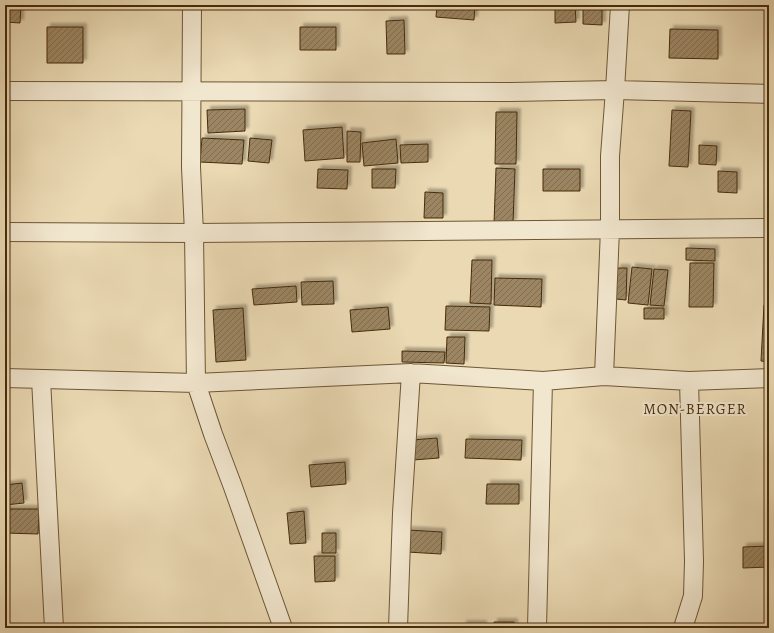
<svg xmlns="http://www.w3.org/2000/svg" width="774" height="633" font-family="Alegreya,serif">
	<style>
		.building { fill: url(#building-hatch); stroke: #462b0b; filter: url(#shadow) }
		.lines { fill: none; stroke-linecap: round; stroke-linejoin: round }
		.minor-casing { stroke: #6f5635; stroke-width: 20 }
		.minor { stroke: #f1e6ce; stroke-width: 18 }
		.labels { text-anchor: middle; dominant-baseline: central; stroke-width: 4; stroke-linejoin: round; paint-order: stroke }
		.neighbourhood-label { font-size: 15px; letter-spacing: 1px; fill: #462b0b; stroke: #f1e6ce }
	</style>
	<defs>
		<pattern id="building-hatch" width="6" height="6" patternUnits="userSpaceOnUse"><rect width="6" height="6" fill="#9b8562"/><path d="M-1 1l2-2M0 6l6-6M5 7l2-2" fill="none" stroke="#806d4f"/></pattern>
		<filter id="shadow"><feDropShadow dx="3.5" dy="-3.5" stdDeviation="1" flood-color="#0004"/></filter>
	</defs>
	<rect width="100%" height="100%" fill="#ead9b3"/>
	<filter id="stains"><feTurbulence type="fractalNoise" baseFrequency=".005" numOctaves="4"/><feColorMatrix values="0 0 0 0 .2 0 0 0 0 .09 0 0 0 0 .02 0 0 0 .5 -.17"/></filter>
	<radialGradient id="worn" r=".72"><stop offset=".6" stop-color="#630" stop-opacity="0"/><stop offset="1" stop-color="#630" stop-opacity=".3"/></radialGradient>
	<path class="building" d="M5 5H21L20 23 5 22Z
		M437 5H475L474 20 436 17Z
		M555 5H575L576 22 555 23Z
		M583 5H602V25L583 24Z
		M404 20 405 54H387L386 21Z
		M47 27H83V63H47Z
		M300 27H336V50H300Z
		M670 29 718 30V59L669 58Z
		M245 109V131L208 133 207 110Z
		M672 110 691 111 688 167 669 166Z
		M496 112H517L516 164H495Z
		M342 127 344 158 305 161 303 130Z
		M347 131 361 132 360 162H347Z
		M202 138 244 140 242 164 200 162Z
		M250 138 272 140 269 163 248 161Z
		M396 139 398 163 364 166 362 143Z
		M428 144V162L401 163 400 145Z
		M699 145 717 146 716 165 699 164Z
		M496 168 515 169 513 223H494Z
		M318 169 348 170 347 189 317 188Z
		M372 169H396L395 188H372Z
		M543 169H580V191H543Z
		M718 171 737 172V193L718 192Z
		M425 192 443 193V218H424Z
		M686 248 715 249V261L686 260Z
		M472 260H492L491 304 470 303Z
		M690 263H714L713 307H689Z
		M632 267 652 269 648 305 628 303Z
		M617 268H627L626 300 616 299Z
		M654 269 668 270 664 306 650 305Z
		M495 278 542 279 541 307 494 305Z
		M333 281 334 304 302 305 301 282Z
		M296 286 297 302 254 305 252 289Z
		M764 305H769V362L761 361Z
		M446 306 490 307 489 331 445 330Z
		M388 307 390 329 352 332 350 310Z
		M243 308 246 360 216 362 213 310Z
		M644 308H664V319H644Z
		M447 337H465L464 364 446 363Z
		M402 351 445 352 444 363 402 362Z
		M437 438 439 458 413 460 412 440Z
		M466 439 522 440 521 460 465 458Z
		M345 462 346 484 311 487 309 465Z
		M22 483 24 503 5 505V485Z
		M487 484H519V504H486Z
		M5 509H39L38 534 5 533Z
		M304 511 306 543 290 544 287 513Z
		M408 530 442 532 441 554 407 552Z
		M322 533H336V553H322Z
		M769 546V567L743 568V547Z
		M314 556H335V581L315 582Z
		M494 622H514V628H494Z
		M463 624H483V628H463Z"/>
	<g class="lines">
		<g class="minor-casing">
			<path id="minor" d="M192 5 191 167 194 233 196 383 213 434 233 487 283 628
				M5 91 511 92 615 90 769 94
				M5 232 194 233 769 228
				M604 376 610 229V156L615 90 620 5
				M5 378 196 383 411 373 543 381 604 376 689 381 769 378
				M41 379 54 628
				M398 628 402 513 411 373
				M537 628 543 381
				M683 628 693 596 694 561 689 381"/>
		</g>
		<use href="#minor" class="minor"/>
	</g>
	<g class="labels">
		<g class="neighbourhood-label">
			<text x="695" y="409">MON-BERGER</text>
		</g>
	</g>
	<rect width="774" height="633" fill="none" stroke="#ead9b3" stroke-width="20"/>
	<rect x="6" y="6" width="762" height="621" fill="none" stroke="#462b0b" stroke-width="2"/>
	<rect x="10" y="10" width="754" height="613" fill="none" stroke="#462b0b"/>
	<rect width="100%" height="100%" filter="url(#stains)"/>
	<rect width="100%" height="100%" fill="url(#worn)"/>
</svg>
